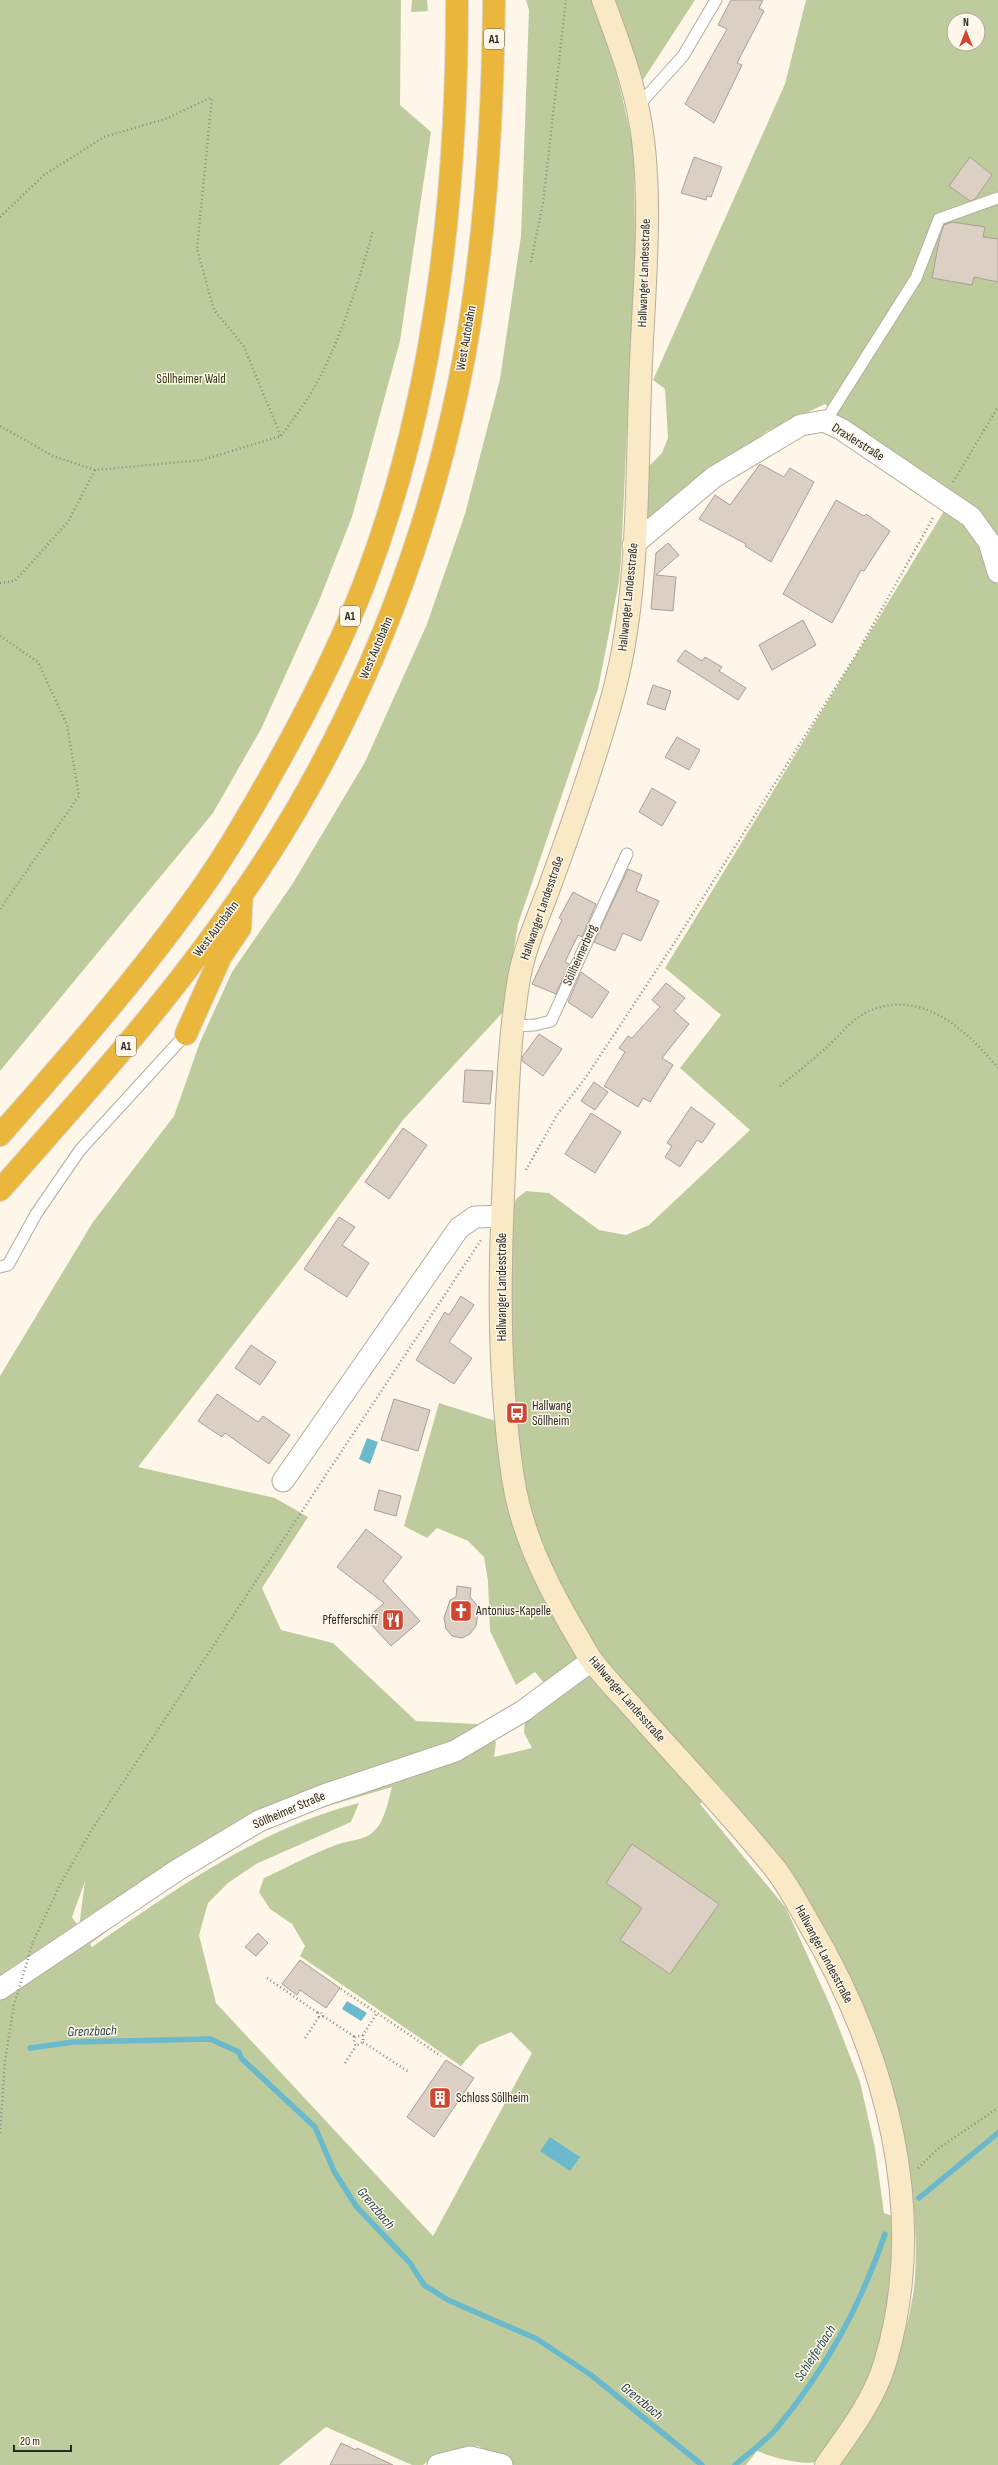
<svg xmlns="http://www.w3.org/2000/svg" width="998" height="2465" font-family="'Sofia Sans Condensed',sans-serif">
	<style>
		.green { fill: #becc9d; fill-rule: evenodd }
		.water { fill: #6bb9cc }
		.lines { fill: none; stroke-linecap: round; stroke-linejoin: round }
		.stream { stroke: #6bb9cc; stroke-width: 5.5 }
		.building { fill: #dcd0c5; stroke: #aa9f94 }
		.lane-casing { stroke: #b3ad9f; stroke-width: 13 }
		.street-casing { stroke: #b3ad9f; stroke-width: 23 }
		.secondary-casing { stroke: #b3ad9f; stroke-width: 24 }
		.highway-casing { stroke: #d9d8d7; stroke-width: 24 }
		.path { stroke: #8f8a81; stroke-width: 2.5; stroke-dasharray: 1 3; stroke-linecap: butt }
		.lane { stroke: #fff; stroke-width: 11 }
		.street { stroke: #fff; stroke-width: 21 }
		.secondary { stroke: #f9e9c4; stroke-width: 22 }
		.highway { stroke: #ebb63c; stroke-width: 22 }
		.path-bridge { stroke: #8f8a81; stroke-width: 2.5; stroke-dasharray: 1 3; stroke-linecap: butt }
		.labels { text-anchor: middle; dominant-baseline: central; stroke-width: 3; stroke-linejoin: round; paint-order: stroke }
		.shield { fill: #fef7e9; stroke: #6a665e; stroke-width: 1 }
		.shield-label { font-size: 12px; font-weight: bold; fill: #2a2823 }
		.street-label { font-size: 13px; fill: #2a2823; stroke: #fef7e9 }
		.park-label { font-size: 13px; fill: #2e370a; stroke: #fef7e9 }
		.poi-label { font-size: 13px; fill: #2a2823; stroke: #fef7e9; text-anchor: start }
		.water-label { font-size: 14px; font-style: italic; fill: #21464f; stroke: #fef7e9 }
	</style>
	<rect width="100%" height="100%" fill="#fef7e9"/>
	<path class="green" d="M0 0H401L400 105 431 132 400 341 352 517 319 601 261 729 213 813 0 1071Z
		M412 0H427L428 11 411 12Z
		M526 0H593L614 62 634 149 635 254 621 558 619 582 598 689 518 924 504 1011 403 1120 296 1264 138 1467 275 1498 308 1517 262 1588 281 1630 333 1643 416 1721 477 1724 496 1742 494 1757 532 1748 524 1733 525 1720 544 1683 535 1672 516 1685 490 1631 488 1581 484 1557 468 1541 437 1528 427 1538 404 1526 439 1403 515 1427 510 1324 511 1213 516 1199 526 1191 549 1193 599 1230 626 1235 649 1225 750 1130 680 1068 721 1015 665 968 952 498 855 431 825 404 766 432 706 474 646 521 649 466 662 453 668 438 665 389 653 380 785 84 806 0H998V2465H837C852 2442 873 2418 885 2393 890 2383 892 2371 896 2361 905 2334 913 2305 915 2277 923 2155 872 1999 807 1898 781 1858 750 1822 719 1785L700 1804 786 1908 830 2005 860 2082 875 2148 884 2213 895 2217 884 2338 862 2393 818 2462C800 2465 775 2458 757 2451L746 2465H512L478 2446 436 2454 423 2465H412L326 2427 279 2465H0V1376L93 1222 174 1116 200 1042 232 972 293 883 365 762 427 624 465 514 500 379 521 236 529 10ZM954 20H978V44H954ZM392 1787C388 1801 385 1822 373 1832 363 1841 348 1840 336 1845 311 1854 289 1867 264 1878L259 1892 270 1909 292 1924 305 1946 300 1956 461 2066 479 2045 511 2032 532 2053 433 2236 216 2003 199 1935 208 1903 228 1883 256 1864 351 1822 359 1803C258 1829 176 1889 92 1947L90 1944 148 1900 211 1859 259 1833 321 1808ZM85 1881 79 1927 72 1917Z
		M615 0H695L643 80Z"/>
	<path class="water" d="M367 1438 378 1442 370 1464 359 1459Z
		M347 2001 367 2013 361 2021 342 2009Z
		M550 2137 580 2157 570 2171 540 2151Z"/>
	<g class="lines">
		<path class="stream" d="M30 2048 74 2042 210 2039 239 2052 241 2058 315 2127 334 2171 356 2206 410 2263 424 2285 448 2300 537 2339 591 2375 702 2465
			M919 2198 998 2133
			M735 2465C748 2453 765 2442 776 2429 826 2369 860 2307 885 2234"/>
	</g>
	<path class="building" d="M731 0H763L759 8 764 11 737 63 742 65 714 123 685 104 727 29 718 25Z
		M694 157 722 167 711 197 707 196 706 200 681 193Z
		M970 157 992 175 975 199 970 201 949 186Z
		M952 222 985 227 983 237 998 239V282L974 277 972 285 932 278 940 236 944 225Z
		M760 464 784 477 790 468 814 482 771 562 745 546 746 544 699 519 715 495 730 505Z
		M836 500 864 516 866 514 890 531 864 571 861 570 832 623 783 594Z
		M668 543 679 555 656 575 676 577 673 611 651 609 656 553Z
		M803 620 816 645 772 670 759 645Z
		M685 650 702 661 705 657 722 667 719 671 746 688 738 700 677 661Z
		M653 685 671 691 665 710 647 704Z
		M677 737 700 750 689 770 665 757Z
		M652 788 676 802 662 826 639 812Z
		M628 869 642 875 636 891 659 901 641 941 623 933 615 951 594 942Z
		M573 892 596 904 582 937 578 935 565 962 569 964 556 994 532 984 562 920 559 918Z
		M581 972 609 992 592 1018 568 1002Z
		M666 983 685 998 674 1011 689 1024 662 1058 673 1065 650 1102 643 1098 638 1107 604 1086 625 1052 619 1048 628 1036 632 1038 660 1007 652 1000Z
		M539 1034 562 1049 543 1076 522 1061V1057Z
		M465 1070 493 1071 490 1104 463 1102Z
		M594 1082 608 1092 595 1110 581 1101Z
		M691 1107 715 1124 702 1143 697 1140 680 1167 665 1157 672 1146 667 1143Z
		M591 1113 621 1132 595 1173 565 1154Z
		M403 1128 427 1145 389 1199 365 1182Z
		M339 1217 355 1227 342 1245 369 1263 347 1297 304 1269Z
		M461 1296 474 1305 449 1342 472 1358 454 1384 416 1360 445 1312 449 1315Z
		M251 1345 276 1362 260 1385 235 1368Z
		M217 1394 258 1422 263 1416 290 1435 269 1464 225 1433 222 1437 198 1421Z
		M394 1399 430 1410 418 1451 381 1440Z
		M379 1490 401 1496 396 1516 374 1510Z
		M366 1529 402 1557 383 1581 420 1621 391 1646 366 1619 384 1603 337 1567Z
		M457 1586 471 1588 470 1597 476 1604 478 1613 476 1626 470 1634 462 1638 452 1636 446 1629 444 1618 450 1600 456 1597Z
		M632 1844 719 1904 670 1974 620 1940 642 1908 606 1883Z
		M258 1933 268 1943 256 1956 245 1947Z
		M300 1960 340 1988 326 2008 300 1990 297 1995 282 1984Z
		M446 2060 474 2078 434 2137 407 2117Z
		M341 2443 356 2450 357 2448 393 2465H330Z"/>
	<g class="lines">
		<g class="lane-casing">
			<path id="lane" d="M638 106 683 56 716 0
				M825 422 916 278 939 219 998 198
				M513 1026 535 1025 551 1021 627 854
				M0 1267 8 1265 36 1214 80 1150 186 1034"/>
		</g>
		<g class="street-casing">
			<path id="street" d="M633 545 714 477 801 425 824 421 841 429 971 517 989 542 998 572
				M283 1481 459 1228 475 1217 502 1216
				M0 1989 179 1869 259 1821 324 1795 455 1751 523 1711 591 1661
				M438 2465 470 2457 502 2465"/>
		</g>
		<g class="secondary-casing">
			<path id="secondary" d="M603 0C618 41 634 82 641 126 653 200 644 287 641 363 636 469 641 588 614 691 596 758 572 825 548 891 537 920 525 947 519 978 508 1043 507 1110 504 1175 499 1276 498 1378 513 1478 521 1531 544 1578 570 1624 577 1635 583 1647 590 1658 605 1679 625 1698 642 1718 686 1767 731 1815 773 1866 787 1883 797 1903 808 1922 886 2053 930 2213 885 2363 874 2400 849 2433 826 2465"/>
		</g>
		<g class="highway-casing">
			<path id="highway" d="M186 1034 221 956 240 928 242 894
				M0 1135C65 1061 131 986 189 906 219 866 245 821 270 777 305 715 338 651 364 584 435 399 457 197 457 0
				M0 1190C106 1071 214 950 295 812 391 648 454 461 477 273 489 182 493 91 494 0"/>
		</g>
		<path class="path" d="M0 217 44 175 104 137 168 118 212 97
			M531 262 543 203 566 0
			M0 426 53 456 95 470 202 460 281 436 243 345 214 310 197 249 212 97
			M281 436C291 422 302 408 311 393 340 344 357 286 373 231
			M953 482 998 407
			M0 583 15 581 68 522 95 470
			M0 636 38 662 67 725 79 796 0 909
			M780 1086C795 1074 810 1062 825 1049 839 1036 855 1015 874 1009 926 991 968 1032 998 1068
			M526 1170 557 1115 586 1077 675 942 856 655 934 516
			M33 1942 61 1883 91 1831 481 1240
			M267 1978 318 2013
			M341 1989 441 2056
			M323 2016 319 2017 318 2013 321 2012 323 2016 355 2037
			M363 2035V2042L356 2046 354 2042 355 2037 363 2035 377 2013
			M305 2038 319 2017
			M363 2042 409 2072
			M345 2063 356 2046
			M0 2133 5 2061 14 2004
			M918 2168 939 2148 998 2108"/>
		<use href="#lane" class="lane"/>
		<use href="#street" class="street"/>
		<use href="#secondary" class="secondary"/>
		<use href="#highway" class="highway"/>
		<path class="path-bridge" d="M15 2002 33 1942"/>
	</g>
	<defs>
		<g id="bus-square" transform="scale(1.15)"><rect x="-9" y="-9" width="18" height="18" rx="4" fill="#d04430" stroke="#fef7e9"/><path d="M-5-6H5V4H4V6H2V4H-2V6H-4V4H-5ZM-3.5-4V0h7V-4ZM-3.5 1.2v1.5H-2V1.2ZM2 1.2v1.5H3.5V1.2Z" fill="#fff"/></g>
		<g id="church-square" transform="scale(1.15)"><rect x="-9" y="-9" width="18" height="18" rx="4" fill="#d04430" stroke="#fef7e9"/><path d="M-1.2-6h2.4v3.5h3.3v2.4h-3.3V6h-2.4V-.1h-3.3v-2.4h3.3Z" fill="#fff"/></g>
		<g id="restaurant-square" transform="scale(1.15)"><rect x="-9" y="-9" width="18" height="18" rx="4" fill="#d04430" stroke="#fef7e9"/><path d="M-5-6h1v4h1v-4h1v4h1v-4h1v5L-1.5 .5V6h-2V.5L-5-1ZM5-6V6H3V1.5H1.5Q1.5-4 5-6Z" fill="#fff"/></g>
		<g id="building-square" transform="scale(1.15)"><rect x="-9" y="-9" width="18" height="18" rx="4" fill="#d04430" stroke="#fef7e9"/><path d="M-4-6H4V6H1V3H-1V6H-4ZM-2.5-4.3h1.7v1.8h-1.7ZM.8-4.3h1.7v1.8H.8ZM-2.5-1h1.7V.8h-1.7ZM.8-1h1.7V.8H.8Z" fill="#fff"/></g>
	</defs>
	<g fill-rule="evenodd">
		<use href="#bus-square" x="517" y="1413"/>
		<use href="#church-square" x="461" y="1611"/>
		<use href="#restaurant-square" x="393" y="1620"/>
		<use href="#building-square" x="440" y="2098"/>
	</g>
	<g class="labels">
		<g class="shield">
			<rect x="484" y="29" width="20" height="20" rx="3"/>
			<rect x="340" y="606" width="20" height="20" rx="3"/>
			<rect x="116" y="1036" width="20" height="20" rx="3"/>
		</g>
		<g class="shield-label">
			<text x="494" y="39">A1</text>
			<text x="350" y="616">A1</text>
			<text x="126" y="1046">A1</text>
		</g>
		<g class="street-label">
			<text transform="translate(644 273) rotate(-88)">Hallwanger Landesstraße</text>
			<text transform="translate(466 338) rotate(-80)">West Autobahn</text>
			<text transform="translate(858 442) rotate(32)">Draxlerstraße</text>
			<text transform="translate(628 597) rotate(-84)">Hallwanger Landesstraße</text>
			<text transform="translate(376 648) rotate(-67)">West Autobahn</text>
			<text transform="translate(542 908) rotate(-71)">Hallwanger Landesstraße</text>
			<text transform="translate(216 929) rotate(-53)">West Autobahn</text>
			<text transform="translate(580 955) rotate(-66)">Söllheimerberg</text>
			<text transform="translate(502 1287) rotate(-90)">Hallwanger Landesstraße</text>
			<text transform="translate(627 1699) rotate(49)">Hallwanger Landesstraße</text>
			<text transform="translate(289 1810) rotate(-23)">Söllheimer Straße</text>
			<text transform="translate(824 1954) rotate(62)">Hallwanger Landesstraße</text>
		</g>
		<g class="park-label">
			<text x="191" y="379">Söllheimer Wald</text>
		</g>
		<g class="poi-label">
			<text x="532" y="1406">Hallwang<tspan x="532" dy="15">Söllheim</tspan></text>
			<text x="476" y="1611">Antonius-Kapelle</text>
			<text x="378" y="1620" text-anchor="end">Pfefferschiff</text>
			<text x="456" y="2098">Schloss Söllheim</text>
		</g>
		<g class="water-label">
			<text transform="translate(92 2031) rotate(-2)">Grenzbach</text>
			<text transform="translate(376 2208) rotate(50)">Grenzbach</text>
			<text transform="translate(815 2353) rotate(-57)">Schleiferbach</text>
			<text transform="translate(642 2401) rotate(39)">Grenzbach</text>
		</g>
	</g>
	<g transform="translate(966 32)"><circle r="19" fill="#fef7e9" stroke="#a9a49a"/>
	<path d="M0-3L7 15L0 10L-7 15Z" fill="#d04430"/>
	<text y="-6" font-size="11" font-weight="bold" text-anchor="middle" fill="#2a2823">N</text>
	</g>
	<path d="M14 2445v6h57v-6" fill="none" stroke="#2a2823" stroke-width="2"/>
	<text x="20" y="2445" font-size="12" fill="#2a2823" stroke="#fef7e9" stroke-width="3" paint-order="stroke">20 m</text>
</svg>
